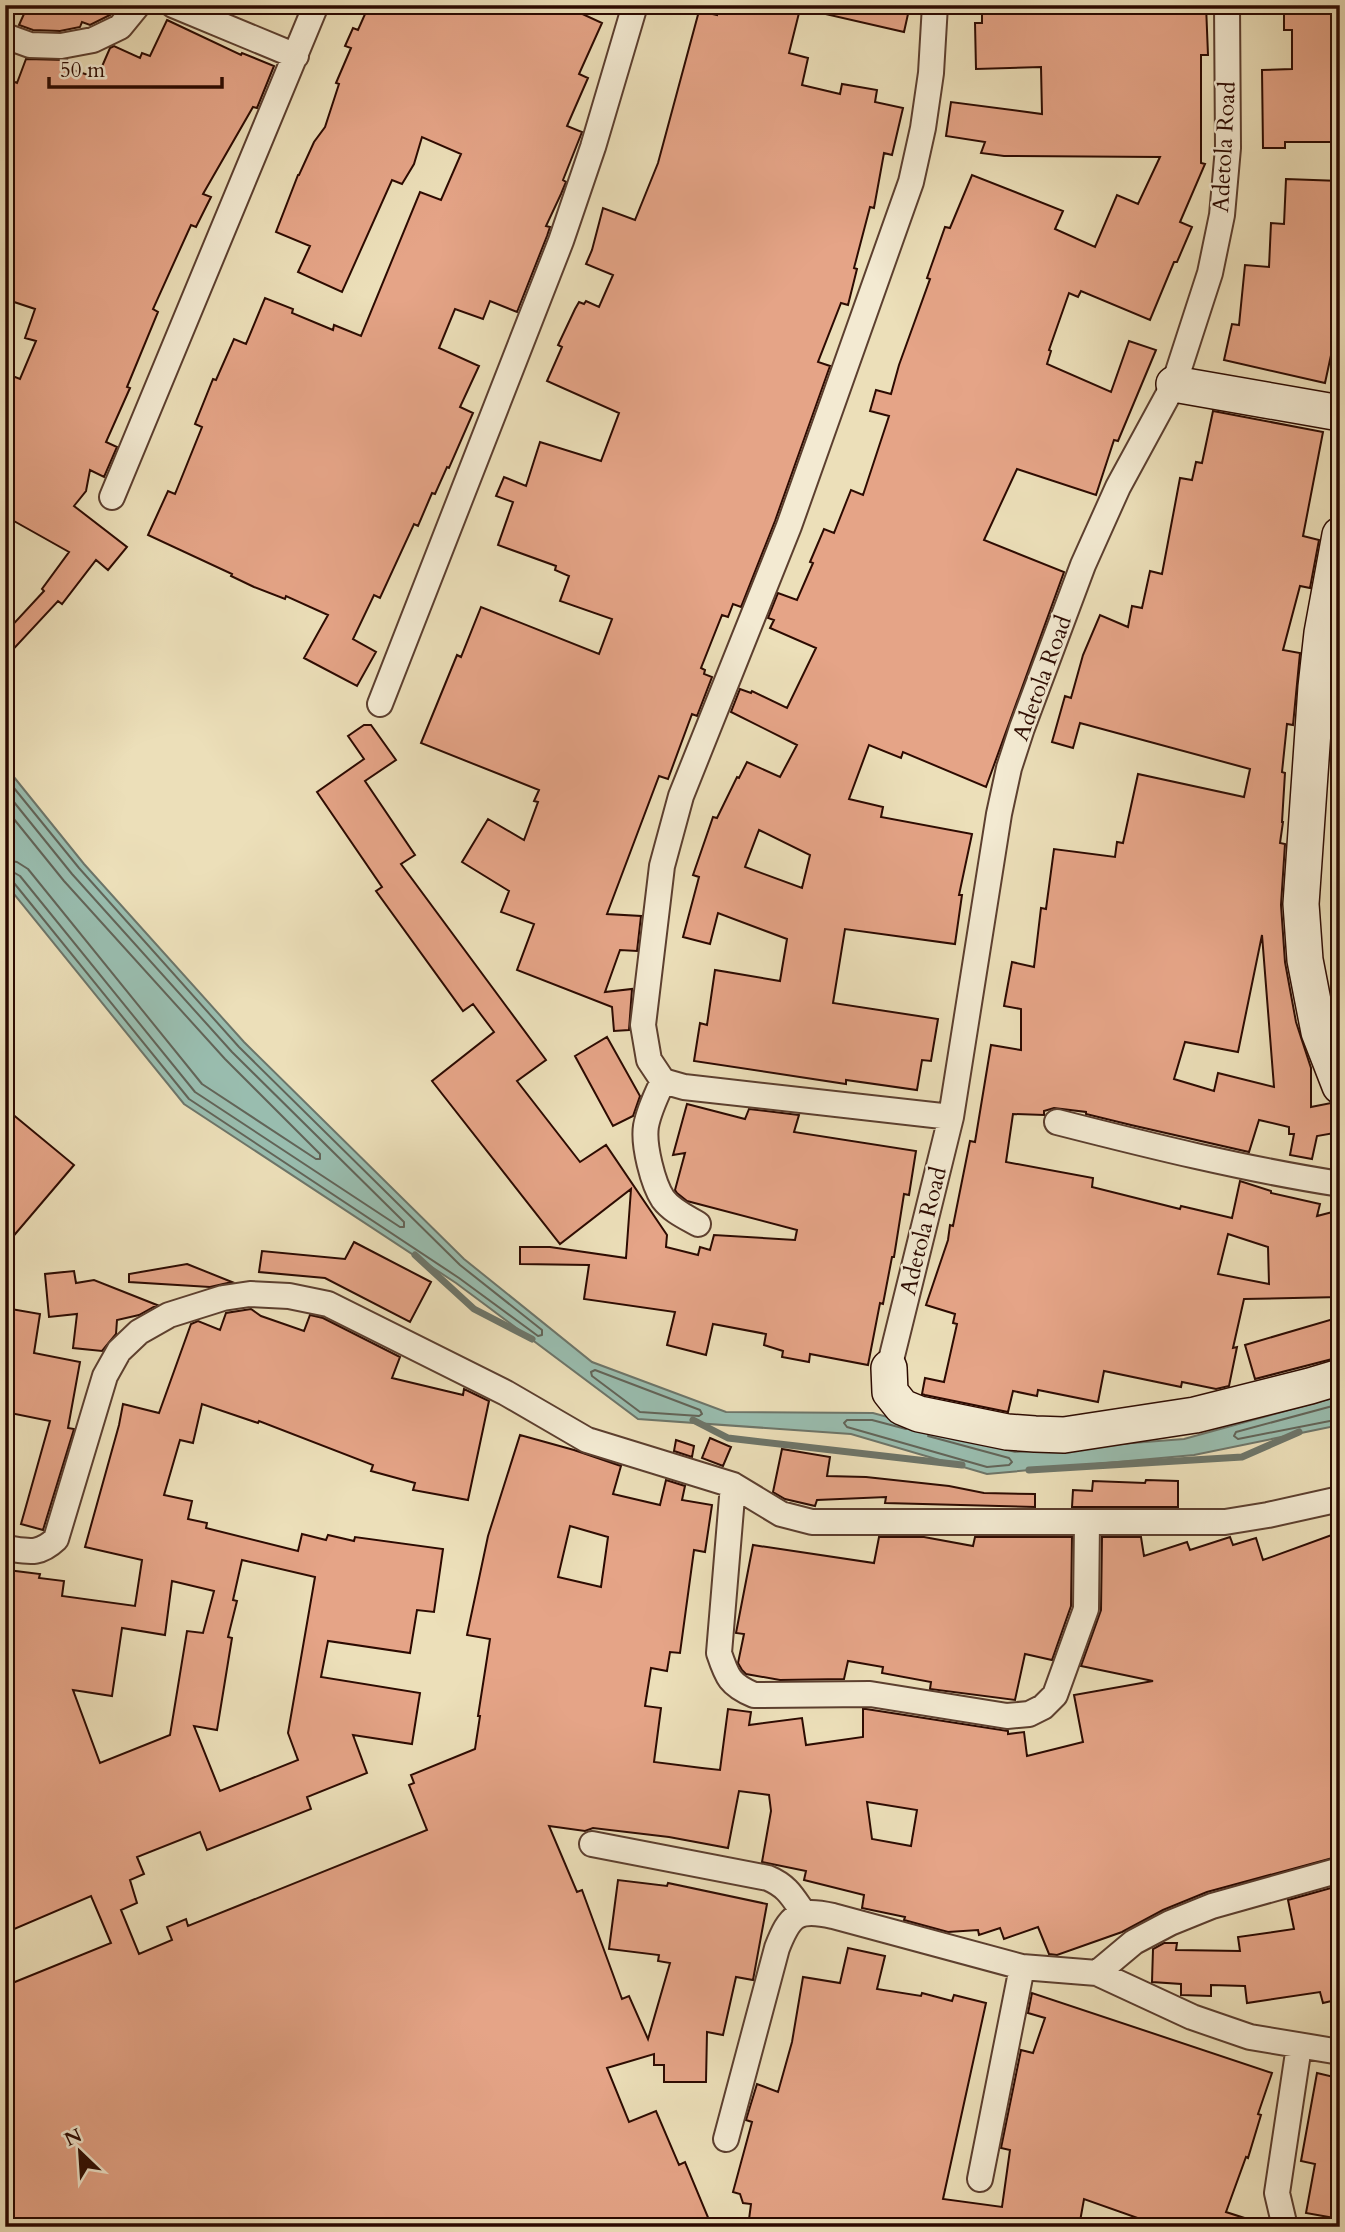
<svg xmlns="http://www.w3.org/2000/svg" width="1345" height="2232" font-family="Cardo,serif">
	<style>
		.water { fill: #99bdaf; stroke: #6d7569; stroke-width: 2 }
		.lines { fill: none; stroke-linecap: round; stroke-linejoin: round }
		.shore { stroke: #626458; stroke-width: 2 }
		.stream { stroke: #6d7569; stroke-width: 7 }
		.building { fill: #e5a487; stroke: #2c0a01; stroke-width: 2; fill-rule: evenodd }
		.street-casing { stroke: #5c3f2f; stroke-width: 28 }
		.secondary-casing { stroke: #2c0a01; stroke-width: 38 }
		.street { stroke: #f3ead2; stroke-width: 24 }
		.secondary { stroke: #f3ead2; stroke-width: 35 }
		.labels { text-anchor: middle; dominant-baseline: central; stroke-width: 5; stroke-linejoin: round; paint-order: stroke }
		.street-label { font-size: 23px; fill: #2c0a01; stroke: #f3ead2 }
	</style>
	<rect width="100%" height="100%" fill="#ecdfb9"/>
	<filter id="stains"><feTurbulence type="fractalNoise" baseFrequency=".00286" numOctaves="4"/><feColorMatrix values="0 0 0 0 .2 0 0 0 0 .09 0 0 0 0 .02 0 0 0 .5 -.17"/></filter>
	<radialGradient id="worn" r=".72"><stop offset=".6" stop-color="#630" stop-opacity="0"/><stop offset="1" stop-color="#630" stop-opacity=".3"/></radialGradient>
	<path class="water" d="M5 766 84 864 244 1042 464 1259 592 1362 726 1412 873 1413 1015 1452 1184 1439 1340 1396V1425L1194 1455 987 1474 851 1434 638 1419 456 1283 184 1104 5 883Z"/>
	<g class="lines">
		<path class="shore" d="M5 777 79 868 239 1047 460 1265 542 1330V1335L538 1336 459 1278 189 1099 14 883 5 879
			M5 791 72 874 232 1052 404 1222V1227H400L195 1092 20 876 13 872 5 871
			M5 808 64 881 225 1059 320 1154V1159H316L202 1084 28 869 17 862 5 860
			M595 1370 700 1410 702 1414 699 1416 640 1412 592 1376 591 1372Z
			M1340 1404 1236 1432 1234 1436 1238 1439 1340 1419
			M906 1429 872 1420H847L844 1423 847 1427 987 1467 1009 1465 1012 1462 1009 1458 928 1436"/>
		<path class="stream" d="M415 1255 474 1309 532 1339
			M693 1420 728 1438 962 1465
			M1029 1470 1242 1457 1299 1432"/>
	</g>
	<path class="building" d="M28 5H114L110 15 90 25 82 22 80 27 60 31 33 30 19 25Z
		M369 5H563L602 23 579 74 588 78 567 126 582 132 563 180 566 182 561 194 546 226 550 227 547 236 517 312 490 301 483 319 455 309 439 348 479 366 460 407 473 413 449 468 447 467 435 494 432 493 418 526 414 524 380 598 374 595 353 639 376 652 357 686 304 658 328 615 286 596 285 599 254 587 231 576 232 574 148 535 168 491 175 494 202 427 195 424 213 379 216 380 234 339 246 344 265 298 293 309 292 313 333 330 334 325 361 336 420 192 441 200 461 154 422 137 414 164 402 184 392 180 342 292 298 272 310 246 276 232 298 175H299L314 142 325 127 339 84 336 83 351 48 345 46 353 28 358 30Z
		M718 5H801L789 53 808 58 802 85 840 94 842 84 877 90 875 102 903 108 892 155 884 153 874 208 870 207 854 268 857 269 848 305 841 303 818 362 830 366 775 521 741 607 733 604 728 617 722 615 701 668 705 670 704 674 712 677 697 716 692 714 668 779 659 776 607 914 641 916 637 951 620 950 605 992 632 989 629 1030 614 1031 612 1007 517 970 534 924 501 912 509 891 462 862 488 819 524 840 538 802 534 801 539 790 421 743 457 655 461 657 481 607 599 654 612 619 560 601 569 576 555 570 556 566 498 545 513 502 496 496 504 477 526 486 540 442 601 461 619 413 547 381 562 347 558 345 575 309 579 302 584 304 586 301 599 307 613 275 586 264 592 250 603 208 635 220 658 163 699 11 717 15Z
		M821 5H910L904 32 821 13Z
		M982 5H1206L1208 55H1201V163L1205 164 1180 222 1192 227 1177 262H1174L1150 320 1081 291 1078 297 1069 293 1049 350 1051 351 1047 364 1111 392 1129 341 1156 350 1118 441 1114 440 1096 495 1017 469 984 540 1064 572 986 787 903 752 901 758 869 745 849 799 883 807 881 817 972 834 959 895H962L955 944 845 929 833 1003 938 1019 931 1061 922 1060 917 1090 846 1080V1084L694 1061 700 1023 707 1025 715 970 780 981 787 939 718 913 710 944 683 937 699 877 693 875 713 817 717 818 737 777 739 778 747 762 780 777 797 745 731 712 740 689 751 693 752 691 787 708 816 648 770 628 774 620 768 618 778 593 797 600 813 563 810 562 824 529 834 533 851 490 863 495 889 416 870 411 876 390 891 394 899 365 930 279 927 278 945 227 950 228 972 175 1063 211 1055 229 1095 247 1117 195 1138 204 1160 157 1004 156 981 153 985 142 946 136 951 102 1042 114 1041 67 976 69 975 23H982ZM759 830 810 855 802 888 745 867Z
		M1284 5H1340V142H1285V148H1263L1262 70 1292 69V30H1284Z
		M167 20 241 55 242 53 274 66 257 108 253 107 203 194 211 197 196 227 191 225 153 309 158 312 127 387 130 388 106 442 117 447 104 477 90 470 86 491 74 506 127 547 108 570 96 560 62 604 58 601 7 656 5 633 44 591 42 589 69 552 5 516V386L10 375 20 379 36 341 25 338 35 309 5 299V78L17 83 26 59 67 60 64 67 97 78 110 48 114 46 140 58 142 53 150 56Z
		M1286 179 1340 181V332H1336L1325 383 1224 360 1232 324 1239 325 1245 265 1269 267 1271 223 1284 224Z
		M1213 411 1323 432 1303 536 1319 540 1310 588 1300 586 1283 650 1300 653 1293 725 1287 724 1282 772 1285 773 1282 822H1283L1280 843 1285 844 1281 905 1285 962 1296 1022 1311 1068V1107L1331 1103 1336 1106 1340 1132 1317 1136 1312 1159 1290 1155 1294 1134H1289V1127L1259 1120 1249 1152 1131 1125 1086 1114V1112L1054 1108 1044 1111V1115L1013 1114 1006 1162 1093 1178 1092 1187 1180 1209 1181 1206 1232 1218 1240 1181 1271 1191V1193L1320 1204 1317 1216 1340 1210V1297L1244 1299 1233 1348 1237 1347 1229 1386 1216 1389 1182 1382 1181 1387 1104 1371 1098 1402 1038 1390 1037 1396 1013 1391 1008 1412 925 1395 922 1394 925 1378 944 1382 957 1324 953 1323 955 1314 926 1305 948 1240 950 1225 953 1226 970 1141 975 1142 991 1045 1021 1050V1009L1004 1006 1012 962 1034 967 1041 908 1046 909 1054 849 1115 857 1117 842 1123 843 1138 774 1244 797 1250 769 1080 723 1073 748 1052 742 1065 696 1071 698 1083 655 1100 615 1128 627 1132 606 1142 608 1150 571 1162 574 1180 478 1192 480 1196 462 1202 463ZM1262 935 1274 1087 1218 1073 1214 1091 1174 1079 1185 1042 1238 1052ZM1228 1234 1268 1247 1269 1284 1218 1274Z
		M364 725H371L396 760 365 781 415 855 401 864 546 1060 517 1081 580 1162 606 1145 667 1235 666 1247 698 1255 700 1247 710 1250 714 1235 795 1240 797 1230 687 1201 677 1193 675 1190 685 1153 673 1155 687 1104 745 1119 749 1109 799 1115 794 1132 916 1151 909 1195 904 1194 894 1257H892L883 1304 880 1303 868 1365 810 1354 809 1362 782 1357 783 1351 764 1345 766 1334 713 1324 706 1355 667 1345 675 1312 584 1299 589 1265 520 1264V1247H550L626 1258 631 1189 560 1244 432 1081 494 1032 473 1004 463 1011 376 891 382 887 317 792 364 759 348 736Z
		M607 1037 640 1096 633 1116 613 1126 575 1056Z
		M5 1108 74 1165 5 1246Z
		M354 1242 431 1282 410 1322 325 1278 259 1272 262 1251 345 1259Z
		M187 1264 232 1282 210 1287 129 1282V1274Z
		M74 1271 76 1283 94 1280 157 1305 139 1315 117 1320 116 1334 102 1351 73 1348 77 1314 49 1317 45 1274Z
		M11 1309 40 1314 34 1353 80 1362 68 1428 74 1429 43 1530 21 1524 50 1421 5 1412V1350Z
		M251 1309 261 1316 304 1331 310 1315 323 1318 400 1357 392 1378 463 1395 464 1389 489 1401 468 1500 413 1490 415 1483 371 1471 373 1465 259 1421 258 1423 202 1404 193 1443 180 1440 164 1495 192 1501 188 1519 207 1523 206 1528 298 1551 302 1534 326 1540 328 1535 354 1541 355 1537 443 1549 434 1612 417 1610 410 1653 328 1641 321 1677 420 1693 412 1744 353 1735 367 1773 307 1797 311 1809 207 1850 200 1832 137 1857 144 1874 130 1880 137 1903 121 1910 139 1954 172 1940 167 1927 186 1919 188 1926 427 1830 409 1785 414 1783 411 1775 475 1749 480 1716H478L490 1639 467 1635 488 1536 520 1435 574 1450 621 1466 613 1494 660 1505 666 1480 685 1486 682 1500 712 1505 705 1552 694 1550 680 1653 670 1652 667 1671 651 1668 645 1706 661 1708 654 1762 702 1768 720 1770 728 1709 751 1712 749 1725 802 1718 806 1745 863 1737V1709H866L1008 1731V1734L1024 1732 1027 1756 1083 1742 1074 1695 1153 1681 1081 1666 1101 1610 1102 1537H1141L1144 1556 1187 1542 1190 1550 1230 1537 1233 1545 1256 1538 1263 1560 1340 1532V1856L1207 1892 1163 1910 1122 1932 1057 1955 1049 1954 1038 1927 1004 1939 1000 1928 979 1935 978 1930 948 1932 904 1920 905 1917 862 1908 864 1895 804 1880 806 1871 762 1862 771 1811 769 1795 739 1791 728 1848 669 1837 593 1828 585 1831 549 1826 577 1892 582 1890 622 1999 629 1996 648 2039 670 1963 658 1961 659 1955 609 1949 618 1880 667 1886 668 1883 767 1904 753 1980 736 1977 723 2035 707 2032 706 2082H664V2065H654V2054L607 2068 629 2122 656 2111 679 2165 685 2162 712 2227H5V1986L111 1943 91 1896 12 1930 5 1915 7 1570 40 1574 39 1578 64 1581 62 1596 135 1606 142 1560 85 1547 119 1425 123 1404 159 1413 191 1324 198 1321 220 1330 226 1313ZM570 1526 608 1537 601 1587 558 1577ZM242 1560 315 1577 288 1733 298 1760 220 1791 194 1726 217 1730 232 1638 228 1637 237 1601 233 1600ZM172 1581 214 1591 203 1633 187 1631 170 1735 100 1763 73 1690 112 1696 122 1628 165 1635ZM867 1802 917 1810 911 1846 872 1839Z
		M1340 1317V1357L1255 1379 1245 1345Z
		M710 1438 731 1447 723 1466 702 1458Z
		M676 1440 694 1446 692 1457 674 1451Z
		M782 1449 830 1457 827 1476 866 1477 949 1486 984 1493 1035 1494V1507L885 1503 886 1497 817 1500 815 1506 785 1499 773 1492Z
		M1146 1480 1178 1481V1507H1072L1073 1490 1092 1491 1093 1481 1145 1483Z
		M879 1537H924L973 1546 975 1537H1072L1071 1606 1052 1660 1025 1654 1015 1700 930 1689 931 1682 882 1673 883 1667 848 1661 844 1679 780 1680 746 1674 742 1670 738 1663 744 1634 736 1633 753 1545 874 1563Z
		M1338 1886 1340 1999 1323 2003 1320 1992 1247 2003 1245 1986 1211 1985V1996L1181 1995V1984L1152 1982 1153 1949 1164 1943H1177L1176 1950 1240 1951 1238 1937 1294 1929 1288 1900Z
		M848 1948 885 1956 877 1989 921 1996 922 1993 952 2001 954 1995 986 2003 943 2199 1002 2207 1010 2150 1001 2148 1021 2050 1033 2053 1045 2018 1028 2013 1032 1993 1272 2073 1258 2114 1261 2115 1248 2158 1246 2157 1226 2212 1260 2223 1259 2227H1163L1084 2199 1079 2227H748L751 2204 743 2203 740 2194 733 2192 752 2122 746 2120 753 2097 757 2084 778 2092 792 2042 803 1977 840 1983Z
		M1317 2073 1334 2077V2080L1340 2081V2219L1306 2213 1315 2164 1301 2161Z"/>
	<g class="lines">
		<g class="street-casing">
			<path id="street" d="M173 5 296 56
				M935 5 931 73 923 128 911 182 789 526 681 796 662 866 643 1025 649 1060 663 1081 684 1087 951 1117
				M5 36 30 45 61 46 93 40 120 27 138 5
				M112 497 316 5
				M380 704 561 241 593 147 635 5
				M663 1081C656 1096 649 1110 646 1126 643 1145 653 1184 663 1199 672 1211 686 1217 698 1224
				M1057 1122C1151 1146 1244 1169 1340 1184
				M889 1368 951 1117 999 814 1009 768 1022 728 1083 565 1118 487 1174 384 1210 273 1222 215 1228 148 1227 5
				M733 1485 719 1653C727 1677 730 1685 754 1695L870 1694 1007 1716 1029 1714 1043 1707 1055 1695 1086 1609 1087 1522
				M5 1548C28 1551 38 1556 56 1539L105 1376 119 1351 139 1332 169 1315 223 1298 250 1294 289 1296 328 1304 506 1393 587 1440 733 1485 781 1514 812 1522H1225L1268 1515 1340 1499
				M592 1844 768 1878C787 1886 792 1896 803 1912
				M1097 1973 1134 1942 1170 1923 1212 1906 1340 1870
				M726 2139 777 1948C790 1915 797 1908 833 1916L1022 1967 1097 1973 1192 2017 1250 2037 1340 2052
				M980 2179 1022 1967
				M1285 2227 1277 2193 1299 2046"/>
		</g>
		<g class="secondary-casing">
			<path id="secondary" d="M1174 384 1340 413
				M1340 535 1322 633 1316 687 1301 904 1305 960 1319 1032 1340 1086
				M889 1368 890 1392 902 1407 919 1414 1007 1432 1035 1434 1064 1435 1195 1415 1310 1386 1340 1377"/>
		</g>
		<use href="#street" class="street"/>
		<use href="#secondary" class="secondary"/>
	</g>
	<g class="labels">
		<g class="street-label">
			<text transform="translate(1224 147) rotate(-87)">Adetola Road</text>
			<text transform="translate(1042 678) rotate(-70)">Adetola Road</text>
			<text transform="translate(923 1231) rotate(-76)">Adetola Road</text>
		</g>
	</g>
	<rect width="1345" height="2232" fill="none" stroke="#ecdfb9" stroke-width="28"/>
	<rect x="7" y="7" width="1331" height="2218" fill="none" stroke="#2c0a01" stroke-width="3.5"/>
	<rect x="14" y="14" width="1317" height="2204" fill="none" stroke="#2c0a01" stroke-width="2"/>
	<g transform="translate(80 2152) rotate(335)" stroke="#f3ead2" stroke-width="5" paint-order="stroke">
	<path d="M0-5L12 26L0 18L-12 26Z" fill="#2c0a01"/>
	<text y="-10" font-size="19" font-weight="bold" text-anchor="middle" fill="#2c0a01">N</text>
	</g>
	<path d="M49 77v10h173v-10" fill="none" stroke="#2c0a01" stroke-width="3.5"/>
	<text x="60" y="77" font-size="21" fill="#2c0a01" stroke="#f3ead2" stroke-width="5" paint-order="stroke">50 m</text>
	<rect width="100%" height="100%" filter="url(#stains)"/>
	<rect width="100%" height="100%" fill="url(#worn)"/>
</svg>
